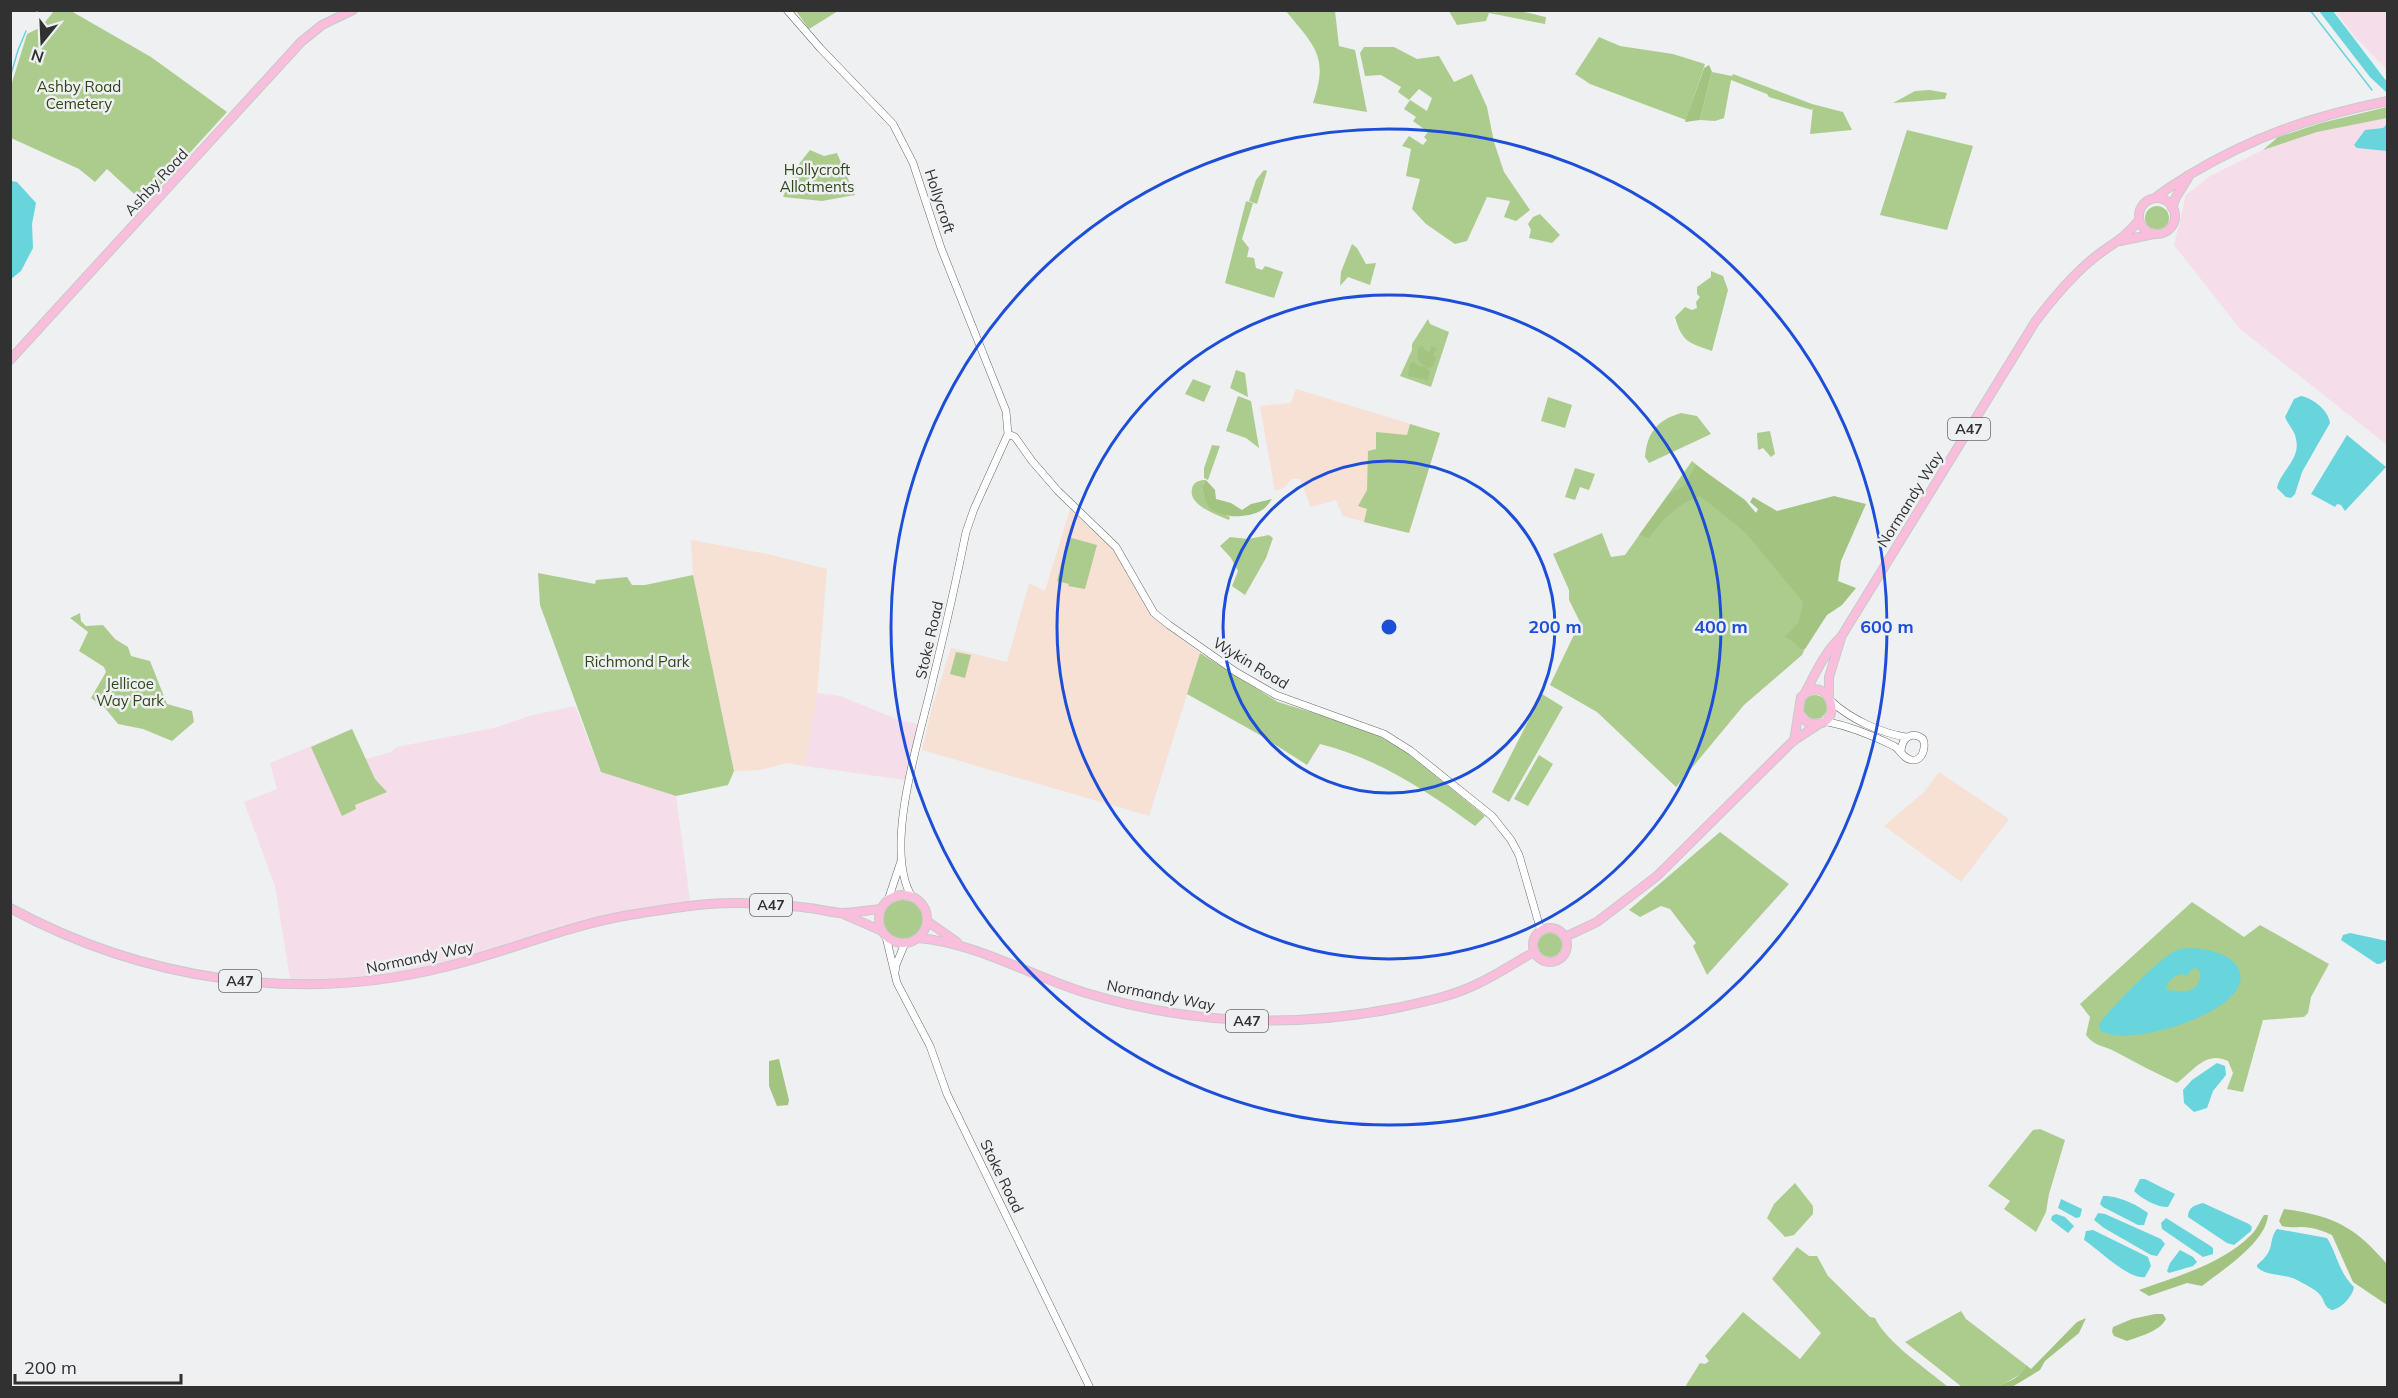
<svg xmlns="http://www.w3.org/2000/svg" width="2398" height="1398" font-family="Mulish,sans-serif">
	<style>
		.industrial { fill: #f5deea }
		.education { fill: #f7e0d4 }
		.green { fill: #accc8e }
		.forest { fill: #a2c480 }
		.water { fill: #68d4dc; fill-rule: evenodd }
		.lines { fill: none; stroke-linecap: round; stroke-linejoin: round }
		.stream { stroke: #68d4dc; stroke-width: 1.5 }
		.minor-casing { stroke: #686a6b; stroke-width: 8 }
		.major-casing { stroke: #c9c9ca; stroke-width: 10 }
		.minor { stroke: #fff; stroke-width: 7 }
		.major { stroke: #f9bedc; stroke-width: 8 }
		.ring { fill: none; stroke: #1d4ed8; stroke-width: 3 }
		.labels { text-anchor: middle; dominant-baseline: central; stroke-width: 5; stroke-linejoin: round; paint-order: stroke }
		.shield { fill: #eef0f2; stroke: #6a6a6c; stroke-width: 1.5 }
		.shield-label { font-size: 14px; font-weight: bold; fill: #313132 }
		.park-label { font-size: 15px; fill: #304616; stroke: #eef0f2 }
		.street-label { font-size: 15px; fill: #313132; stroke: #eef0f2 }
		.centre { fill: #1d4ed8; stroke: #eef0f2; stroke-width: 3 }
		.ring-label { font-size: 18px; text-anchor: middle; font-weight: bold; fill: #1d4ed8; stroke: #eef0f2; stroke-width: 5; stroke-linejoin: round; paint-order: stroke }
	</style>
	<rect width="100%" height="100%" fill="#eef0f2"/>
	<path class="industrial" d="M2335 11H2387V70L2355 37Z
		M2387 118V445L2240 329 2174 245 2186 195 2210 176 2263 150 2317 132Z
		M817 693 840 696 899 720 918 724 905 780 805 766Z
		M575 706 601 772 676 796 691 907 601 921 443 968 291 985 275 886 244 802 277 789 270 763 352 729 366 759 391 752 397 747 498 727 529 716Z"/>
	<path class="education" d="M1296 389 1440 433 1409 533 1343 516 1336 500 1311 507 1300 479H1291L1284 488 1275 491 1260 406 1291 403Z
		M1070 509 1114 550 1151 616 1200 653 1149 816 922 750 933 704 951 648 1007 662 1029 583 1045 591Z
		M691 540 772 555 827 569 817 693 805 766 787 763 760 770 734 771 693 575Z
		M1939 772 2009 819 1961 882 1884 826 1924 792Z"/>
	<path class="green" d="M1478 10 1491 12 1496 11 1494 13C1509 6 1531 14 1546 17L1545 24 1489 13 1486 21 1457 25 1449 11Z
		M54 11H71L151 57 227 112 144 203 107 169 95 182 79 169 11 138V86L27 34 41 27Z
		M796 11H838L809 29Z
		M1286 11H1335L1339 46 1355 50 1367 112 1313 103C1329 56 1315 47 1286 11Z
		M1599 37 1620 46 1673 54 1705 64 1686 120 1590 84 1575 74Z
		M1364 47H1394L1417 59 1439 56 1454 82 1472 74 1487 107 1494 142 1504 172 1530 210 1516 221 1504 217 1510 201 1487 197 1467 241 1455 244 1426 224 1412 209 1420 179 1406 176 1411 149 1402 146 1409 136 1423 145 1427 140 1424 137 1428 132 1413 121 1416 117 1404 109 1410 100 1427 111 1432 98 1419 89 1409 100 1398 92 1401 87 1381 75 1365 76 1360 53Z
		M1712 72 1732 76 1733 74 1812 104 1843 112 1852 130 1810 134 1813 107 1812 110 1769 97 1767 94 1731 80 1724 118 1715 121 1700 120Z
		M1930 90 1947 93 1945 99 1893 103 1915 91Z
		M2387 107V118L2317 132 2263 150 2278 137 2321 123Z
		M1907 130 1973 146 1947 230 1880 215Z
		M810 150 824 156 837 153 855 195 822 201 783 197 795 169Z
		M1264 170 1267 171 1257 204 1249 201 1256 180Z
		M1246 201 1253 203 1242 239 1249 248 1247 257 1254 258 1256 268 1262 270 1265 266 1283 272 1274 298 1225 283Z
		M2145 218a12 12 0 1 1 24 0a12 12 0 1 1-24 0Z
		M1540 214 1560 235 1552 243 1529 238 1531 230 1528 224 1533 217Z
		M1352 244 1357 248 1366 264 1376 263 1370 285 1348 277 1340 286 1341 272Z
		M1711 271 1723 276 1728 290 1712 351C1689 343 1682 342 1675 317L1685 307 1692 310 1697 308 1696 302 1700 297 1697 294V287L1711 277Z
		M1428 319 1430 324 1449 332 1431 387 1400 376 1412 350V344Z
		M1236 370 1245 373 1248 397 1230 388Z
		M1193 379 1211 386 1204 402 1185 394Z
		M1238 396 1251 401 1259 448 1246 438 1226 431Z
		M1548 397 1572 405 1565 428 1541 421Z
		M1681 413 1697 416 1711 434 1649 463 1645 457C1647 433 1657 420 1681 413Z
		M1410 424 1440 433 1409 533 1364 522 1367 509 1358 506 1367 490 1368 451 1376 449V432L1407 435Z
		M1770 431 1775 454 1771 457 1763 448 1758 450 1757 433Z
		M1212 445 1220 446 1208 480 1204 478V468Z
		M1692 461 1755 512 1822 609 1802 655 1744 705 1676 787 1597 712 1550 685 1580 622 1569 600V590L1553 554 1602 533 1611 557 1625 555Z
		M1575 468 1595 474 1589 490 1580 487 1575 500 1565 497Z
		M1206 480 1202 487C1207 507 1211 509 1230 517L1229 520C1217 515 1188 505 1192 489 1193 482 1199 480 1206 480Z
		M1269 535 1273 538 1266 558 1245 595 1232 586 1238 571 1231 558 1220 546 1230 537 1248 539Z
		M1068 537 1097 545 1085 589 1068 586 1069 584 1057 581Z
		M538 573 595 584 596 580 627 577 632 585H645L693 575 734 771 728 785 676 796 601 772 540 605Z
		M80 613 81 621 86 626 103 625 115 639 128 647 131 656 150 661 167 704 192 711 194 722 172 741 143 729 118 724 105 708 91 698 106 672 104 667 79 651 88 632 70 618Z
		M956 652 971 655 965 678 950 674Z
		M1200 653 1278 702 1327 717 1377 735 1406 752 1485 816 1475 826C1427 791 1379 759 1320 744L1307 765 1260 735 1187 694Z
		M1542 694 1563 707 1509 802 1492 792Z
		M1803 707a12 12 0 1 1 24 0a12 12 0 1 1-24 0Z
		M352 729 375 779 387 792 355 805 356 809 342 816 311 747Z
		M1539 755 1553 764 1528 806 1514 799Z
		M1720 832 1789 884 1707 975 1693 946 1696 943 1670 909 1661 906 1640 917 1629 910Z
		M883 920a20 20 0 1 1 40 0a20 20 0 1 1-40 0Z
		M2192 902 2244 937 2260 925 2329 964 2311 997 2308 1013 2304 1017 2263 1020 2243 1092 2227 1089 2233 1073 2228 1061C2206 1050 2193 1071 2177 1083 2155 1073 2135 1062 2114 1051 2102 1045 2094 1046 2086 1035L2090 1017 2080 1004Z
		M1538 945a12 12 0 1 1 24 0a12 12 0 1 1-24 0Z
		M2040 1129 2065 1140 2049 1194 2046 1212 2036 1232 2004 1209 2010 1201 1988 1186 2033 1130Z
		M1795 1183 1813 1206V1214L1794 1235 1785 1237 1767 1218 1774 1204Z
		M1797 1247 1809 1256H1817L1828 1276 1870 1317 1875 1318C1887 1343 1927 1369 1948 1387H1685L1700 1363 1705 1364 1709 1361 1705 1356 1743 1312 1800 1359 1821 1333 1772 1279Z
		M1961 1311 1966 1319 2026 1365 2023 1373 1998 1387H1962L1905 1342Z"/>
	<path class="forest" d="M1709 65 1712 72 1700 120 1685 122 1704 68Z
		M1422 345 1425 350 1430 352 1431 346 1437 348 1433 355 1436 358 1433 366 1429 368C1419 363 1416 360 1418 349Z
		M1414 362 1418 366 1426 367 1430 371 1428 380 1408 376 1410 363Z
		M1696 465 1745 500 1756 513 1758 509 1750 502 1753 497 1777 511 1834 496 1866 504 1841 561 1838 581 1856 588 1842 605 1827 615 1805 649H1800L1795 643 1785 637 1799 622 1803 602 1745 532 1700 496C1676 505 1665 517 1649 538L1639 535 1669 494 1684 486Z
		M1206 480 1215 490 1216 499 1231 503 1242 510 1251 504 1272 499C1269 503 1266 508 1262 510 1249 518 1223 519 1211 509 1205 504 1204 494 1202 487Z
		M779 1059 789 1100 788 1105 777 1106 769 1086V1061Z
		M2284 1209C2334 1216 2354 1226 2387 1264V1305L2353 1282 2332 1235C2323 1231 2313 1227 2302 1227 2294 1227 2290 1228 2282 1226L2279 1221Z
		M2264 1215H2268C2266 1243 2222 1270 2202 1286L2187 1283 2149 1296 2139 1290C2177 1276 2223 1264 2252 1234 2257 1229 2260 1221 2264 1215Z
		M2155 1314H2163L2166 1319C2159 1332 2140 1336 2127 1341L2114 1336 2112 1332 2113 1327 2132 1319Z
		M2086 1318 2079 1333 2045 1361 2040 1370 2012 1387H1998C2009 1380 2021 1379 2026 1365L2031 1369 2077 1322Z"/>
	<path class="water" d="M2319 11H2333L2387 82V93L2370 77Z
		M2387 124V151L2357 148 2354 145 2365 130 2383 128Z
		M11 181 17 182 36 203 32 224 33 248 21 271 11 279Z
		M2301 396C2313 398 2329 411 2330 423L2302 472 2295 494 2291 498 2286 497 2277 488C2281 470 2301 459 2296 439 2295 431 2288 425 2285 417L2294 399Z
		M2347 435 2386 467 2345 511 2341 505 2337 504 2335 507 2311 494Z
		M2350 933 2387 941C2388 950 2390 964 2377 964L2341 940 2343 935Z
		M2194 948C2209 950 2230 953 2238 968 2261 1010 2123 1051 2100 1030L2099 1024C2112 1007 2161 956 2179 949 2183 948 2190 948 2194 948ZM2196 968 2200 972C2202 993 2182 994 2166 989 2168 980 2173 977 2181 974L2187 976 2191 970Z
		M2217 1063 2225 1066 2226 1075 2213 1091 2207 1108 2194 1112 2184 1103 2183 1090 2192 1080Z
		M2140 1179H2145L2175 1194 2168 1207C2156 1207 2142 1199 2134 1191Z
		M2103 1196C2117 1195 2138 1205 2148 1213L2144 1225H2138L2103 1207 2100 1204Z
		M2061 1199 2082 1209 2080 1217 2076 1218 2058 1208Z
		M2203 1203 2249 1224 2252 1227 2251 1231 2234 1245 2227 1243 2188 1217C2188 1207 2195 1205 2203 1203Z
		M2098 1213 2105 1214 2161 1239 2165 1244 2157 1256 2151 1255 2104 1228 2094 1220Z
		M2056 1214 2065 1217 2074 1226 2068 1233 2051 1220 2052 1216Z
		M2166 1218 2209 1245 2213 1248V1254L2203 1257 2162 1229 2161 1223Z
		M2277 1229 2327 1238C2337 1254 2339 1273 2354 1287 2353 1296 2341 1309 2332 1310 2324 1307 2325 1302 2321 1296 2316 1289 2304 1284 2297 1280 2284 1273 2267 1277 2257 1267V1265C2277 1249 2267 1242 2277 1229Z
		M2093 1230 2148 1257 2151 1266 2145 1277C2129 1280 2098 1249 2084 1240L2086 1231Z
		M2180 1250 2193 1257 2197 1262 2193 1266 2169 1273 2167 1271 2170 1263Z"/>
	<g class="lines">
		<path class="stream" d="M2310 10 2372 90
			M10 78 18 50 26 31"/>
		<g class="minor-casing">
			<path id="minor" d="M787 10 821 49 893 124 913 163 941 248 1006 411 1008 434
				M1008 434 1015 437 1032 461 1058 491 1116 547 1154 613 1169 625 1236 672 1276 695 1384 734 1411 751 1492 816 1511 840 1519 855 1541 931
				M1831 701C1850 719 1881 733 1906 737
				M1824 721C1849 726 1872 735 1894 746 1901 750 1903 759 1912 760 1923 761 1926 747 1923 739 1912 731 1902 737 1901 751
				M912 897C882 848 921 734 933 679 945 630 956 582 966 532L974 509 1008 434
				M888 900 901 861
				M886 937 897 983 930 1046 947 1094 1090 1388
				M895 972 896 965 905 943"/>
		</g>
		<g class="major-casing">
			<path id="major" d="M2155 198C2166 189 2177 183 2189 175 2254 136 2313 116 2388 101
				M2139 216a18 18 0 1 1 36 0a18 18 0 1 1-36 0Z
				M2172 208 2176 197 2188 178
				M2120 241 2154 234
				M10 360 301 42 322 25 353 10
				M1805 693C1815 674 1825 652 1841 637L2035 322C2051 301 2068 280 2089 262 2107 246 2123 241 2139 220
				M1829 696V677L1841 638
				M1794 741 1801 697C1831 667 1848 735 1807 722L1799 713
				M879 919a24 24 0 1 1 48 0a24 24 0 1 1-48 0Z
				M10 908C143 980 298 1004 445 967 511 951 575 922 642 913 674 908 708 902 741 903 764 904 787 905 809 908 819 909 830 912 840 913 854 913 868 910 881 909
				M841 913 882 931
				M927 921 957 942
				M1533 945a17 17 0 1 1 34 0a17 17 0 1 1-34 0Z
				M1565 937 1597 922 1657 876 1793 741 1819 724
				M918 938C978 943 1030 976 1086 993 1189 1024 1291 1029 1396 1008 1423 1002 1454 996 1479 983 1498 974 1516 962 1534 952"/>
		</g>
		<use href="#minor" class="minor"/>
		<use href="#major" class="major"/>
	</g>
	<g class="ring">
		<circle cx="1389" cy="627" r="166"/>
		<circle cx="1389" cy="627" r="332"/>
		<circle cx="1389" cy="627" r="498"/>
	</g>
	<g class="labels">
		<g class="shield">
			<rect x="1948" y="418" width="42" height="22" rx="4.5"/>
			<rect x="750" y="894" width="42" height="22" rx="4.5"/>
			<rect x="219" y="970" width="42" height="22" rx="4.5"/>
			<rect x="1226" y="1010" width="42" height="22" rx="4.5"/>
		</g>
		<g class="shield-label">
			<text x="1969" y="429">A47</text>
			<text x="771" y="905">A47</text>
			<text x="240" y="981">A47</text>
			<text x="1247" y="1021">A47</text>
		</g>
		<g class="park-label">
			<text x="79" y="86">Ashby Road<tspan x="79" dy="17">Cemetery</tspan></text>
			<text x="817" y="169">Hollycroft<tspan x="817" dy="17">Allotments</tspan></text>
			<text x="637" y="661">Richmond Park</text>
			<text x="130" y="683">Jellicoe<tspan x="130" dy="17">Way Park</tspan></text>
		</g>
		<g class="street-label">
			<text transform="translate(156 182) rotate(-47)">Ashby Road</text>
			<text transform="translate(940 201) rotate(72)">Hollycroft</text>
			<text transform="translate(1910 499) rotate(-58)">Normandy Way</text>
			<text transform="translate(929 640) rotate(-77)">Stoke Road</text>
			<text transform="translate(1251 663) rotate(31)">Wykin Road</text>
			<text transform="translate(420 957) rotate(-12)">Normandy Way</text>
			<text transform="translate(1161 995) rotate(11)">Normandy Way</text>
			<text transform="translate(1002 1176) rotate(64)">Stoke Road</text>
		</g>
	</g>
	<circle cx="1389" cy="627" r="9" class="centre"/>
	<g class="ring-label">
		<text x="1555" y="633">200 m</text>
		<text x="1721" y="633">400 m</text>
		<text x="1887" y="633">600 m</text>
	</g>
	<rect width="2398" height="1398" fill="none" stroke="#313132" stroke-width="24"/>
	<g transform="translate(42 42) rotate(198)" stroke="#eef0f2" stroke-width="4.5" paint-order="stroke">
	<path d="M0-4.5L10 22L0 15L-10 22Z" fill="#313132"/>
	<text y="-9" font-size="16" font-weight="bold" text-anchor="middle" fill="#313132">N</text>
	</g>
	<path d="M15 1374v9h166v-9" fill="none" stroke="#313132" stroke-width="3"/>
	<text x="24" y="1374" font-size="18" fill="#313132" stroke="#eef0f2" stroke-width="4.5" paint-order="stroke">200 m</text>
</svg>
